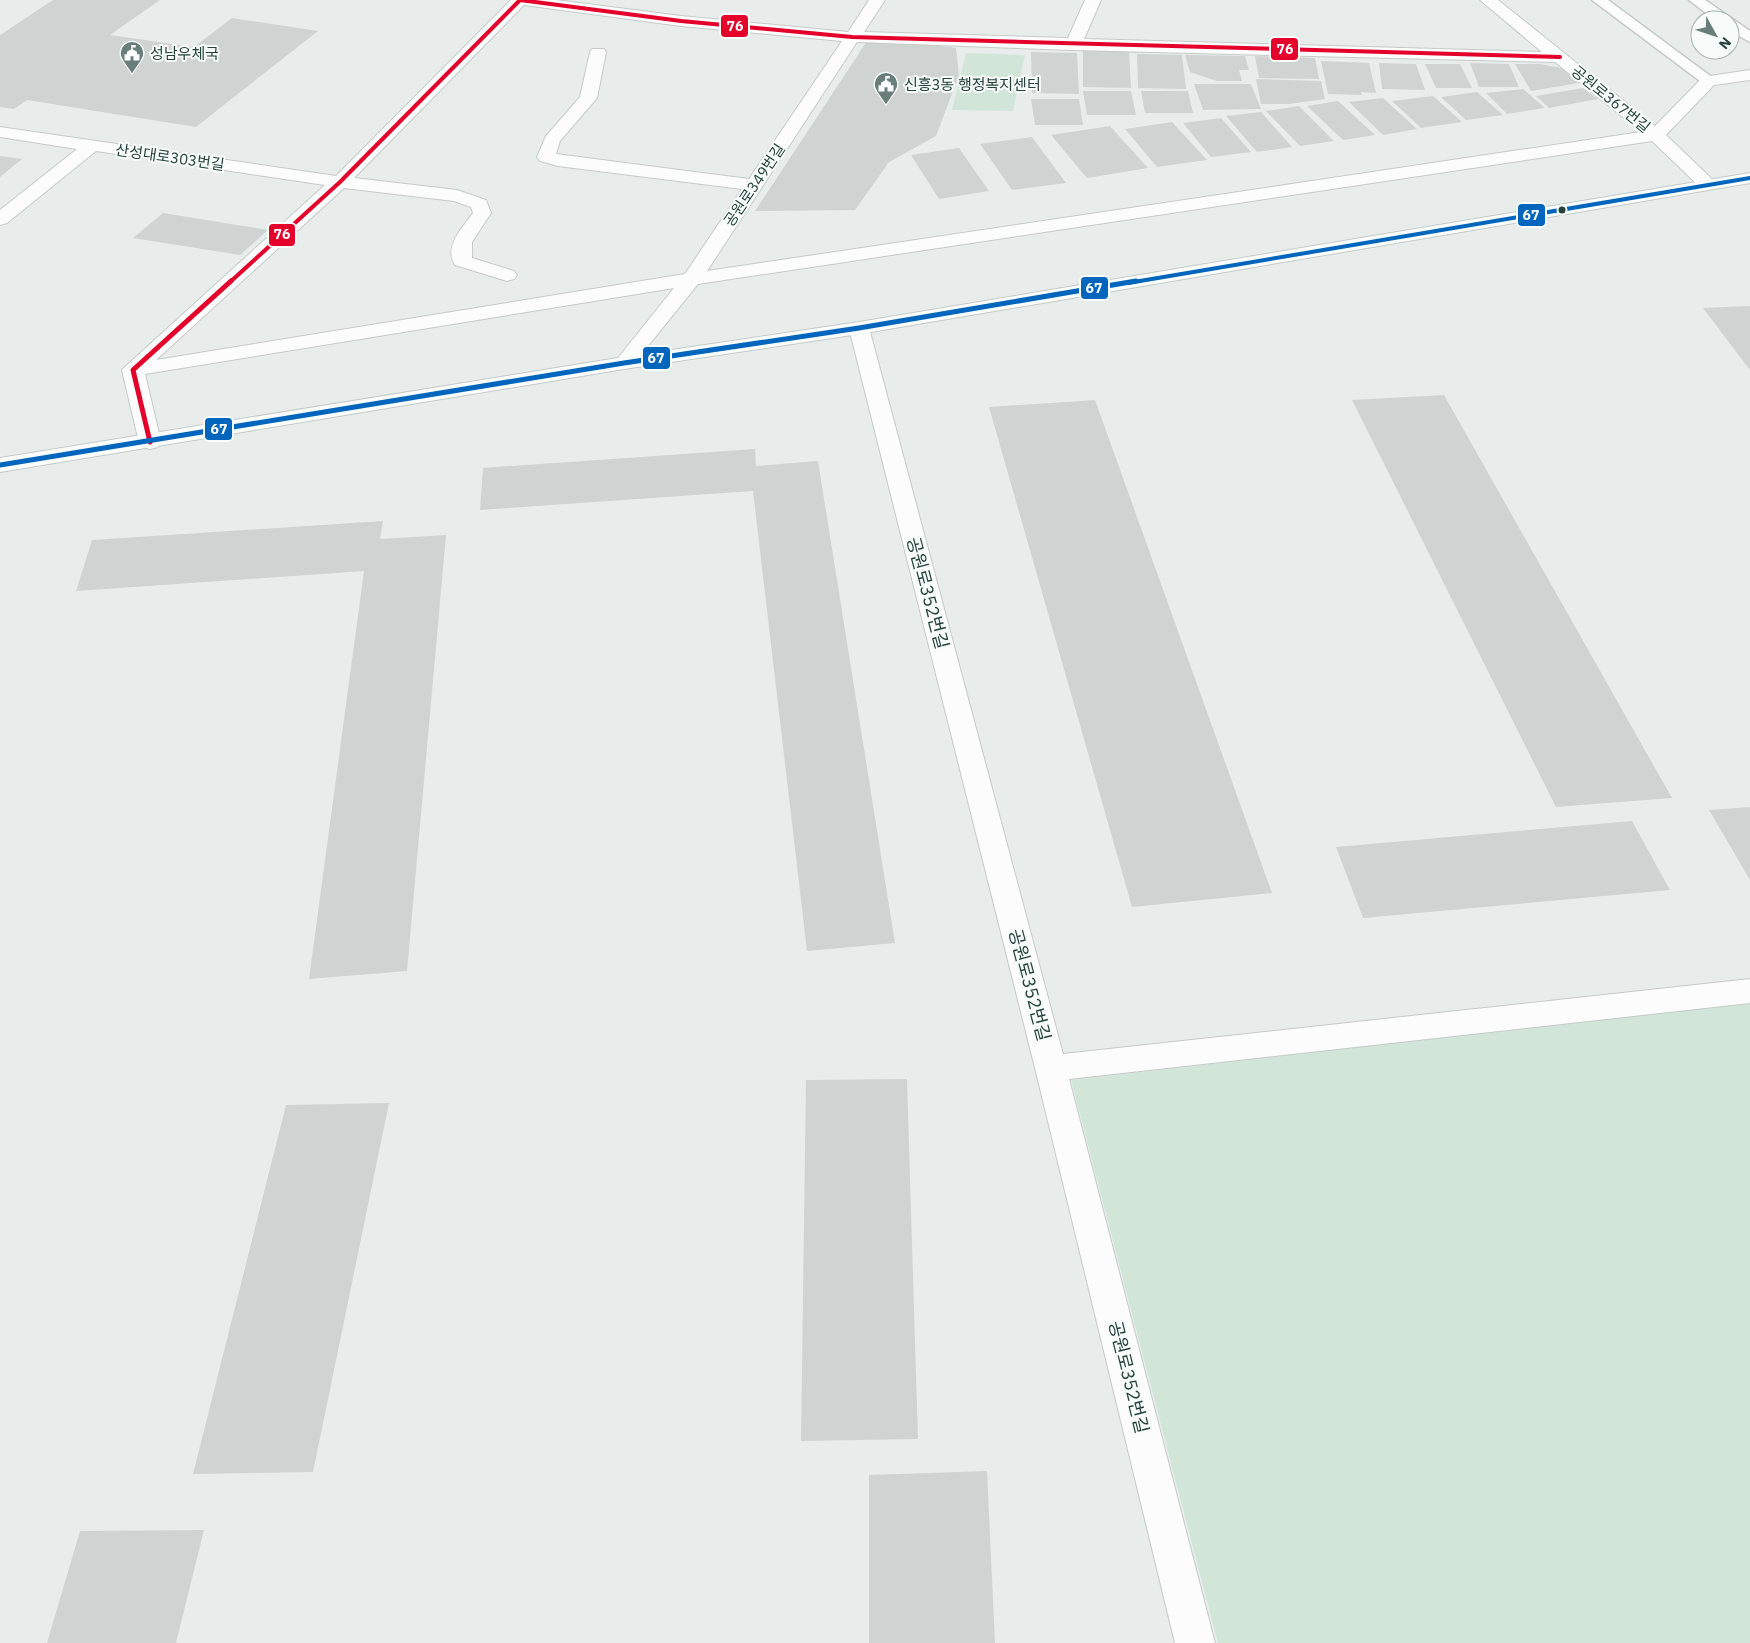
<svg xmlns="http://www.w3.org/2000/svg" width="1750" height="1643" font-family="'IBM Plex Sans','Noto Sans KR',sans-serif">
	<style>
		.green { fill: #d1e6d8 }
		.building { fill: #cfd4d2 }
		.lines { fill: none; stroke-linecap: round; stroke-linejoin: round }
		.service-casing { stroke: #c5cac8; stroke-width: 3 }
		.minor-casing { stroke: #c5cac8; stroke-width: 2 }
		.secondary-casing { stroke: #c3cbc8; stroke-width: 2 }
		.service { fill: #fcfcfc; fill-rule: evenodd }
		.minor { fill: #fcfcfc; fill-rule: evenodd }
		.secondary { fill: #fcfcfc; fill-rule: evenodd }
		.bus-1-far1-casing { stroke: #f7fbf9; stroke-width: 6 }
		.bus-1-casing { stroke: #f7fbf9; stroke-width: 8 }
		.bus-2-far1-casing { stroke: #f7fbf9; stroke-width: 6 }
		.bus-2-casing { stroke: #f7fbf9; stroke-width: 8 }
		.bus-1-far1 { stroke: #e4002b; stroke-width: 4 }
		.bus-1 { stroke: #e4002b; stroke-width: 5 }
		.bus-2-far1 { stroke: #0065bd; stroke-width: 4 }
		.bus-2 { stroke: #0065bd; stroke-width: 5 }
		.bus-dot { fill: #24423a; stroke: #f7fbf9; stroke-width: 2 }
		.labels { text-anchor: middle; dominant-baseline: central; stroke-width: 4; stroke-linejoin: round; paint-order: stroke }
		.far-poi-label { font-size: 15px; fill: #24423a; stroke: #f7fbf9; text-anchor: start }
		.far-street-label { font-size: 15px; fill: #24423a; stroke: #f7fbf9 }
		.street-label { font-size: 18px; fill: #24423a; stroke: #f7fbf9 }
		.line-badge { stroke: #f7fbf9; stroke-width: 2 }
		.badge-label { font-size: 14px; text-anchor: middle; font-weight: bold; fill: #fff }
	</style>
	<rect width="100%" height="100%" fill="#e8edeb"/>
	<path class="green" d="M966 53 1025 55 1013 111 952 110Z
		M1750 1002V1643H1218L1071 1080Z"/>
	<path class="building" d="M53 0H160L110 35 194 47 232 18 318 31 196 127 27 100 14 109 0 107V35Z
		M869 38 956 48 959 75 936 136 889 162 855 210 755 211Z
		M1083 50 1129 51 1131 88 1083 87Z
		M1031 52 1077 53 1079 94 1032 93Z
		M1137 54 1182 55 1186 89 1138 88Z
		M1185 55 1245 56 1249 70H1239L1242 81H1217L1190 72Z
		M1255 56 1315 58 1319 79 1259 78Z
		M1321 61 1369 63 1376 93 1361 92 1362 95 1328 94Z
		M1379 63 1416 64 1425 90 1382 89Z
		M1470 63 1509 64 1519 87H1479Z
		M1425 64H1460L1472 88H1436Z
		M1515 64H1540L1566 69 1584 82 1531 91Z
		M1256 79 1321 81 1325 99 1289 104H1261Z
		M1194 84H1251L1261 109 1203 110Z
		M1583 88 1598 99 1549 108 1536 96Z
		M1523 89 1545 108 1507 114 1486 93Z
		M1083 91H1131L1136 115H1087Z
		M1141 91H1188L1193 113H1145Z
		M1477 92 1503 115 1466 120 1441 97Z
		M1433 96 1462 122 1421 128 1392 101Z
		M1383 98 1417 129 1383 135 1349 102Z
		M1031 99H1079L1083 125H1035Z
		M1338 101 1375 135 1343 140 1307 106Z
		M1299 106 1334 141 1300 146 1266 111Z
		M1261 112 1292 147 1257 152 1226 116Z
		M1221 118 1251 152 1211 157 1183 123Z
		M1172 122 1207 160 1157 167 1125 129Z
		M1110 126 1148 168 1087 178 1051 135Z
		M1032 137 1066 183 1012 190 980 144Z
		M959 148 989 191 939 199 911 155Z
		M0 156 22 159 0 177Z
		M163 213 268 230 240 255 133 238Z
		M1750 306V370L1703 308Z
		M1444 395 1672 798 1556 807 1352 400Z
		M1095 400 1272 893 1132 907 989 407Z
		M755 449 756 466 818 461 895 943 807 951 753 491 480 510 483 468Z
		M383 521 380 539 446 535 407 971 309 979 364 571 76 591 92 540Z
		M1750 807V880L1709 810Z
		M1632 821 1670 890 1363 918 1336 847Z
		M907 1079 918 1439 801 1441 806 1080Z
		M389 1103 313 1472 193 1474 286 1105Z
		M987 1471 995 1643H869V1475Z
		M204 1530 176 1643H47L80 1531Z"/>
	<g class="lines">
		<g class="service-casing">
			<path id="service" d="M1592 0H1608L1717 81 1709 86 1704 84Z
				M1689 0H1705L1750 31V42L1730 31V20H1715Z"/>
		</g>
		<g class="minor-casing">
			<path id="minor" d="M511 0H556L681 16 848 32 869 0H885L864 32 1068 38 1085 0H1101L1084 39 1542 52 1480 0H1498L1655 126 1703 77 1750 70V80L1714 85 1666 135 1713 180 1716 184 1713 188H1701L1652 141 698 284 631 367 624 369 617 367 614 363 674 288 145 374 161 442 158 447 150 449 142 447 139 442 122 370 126 366 325 185 96 151 7 223 0 225V210L77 149 0 137V127L336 176ZM524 5 681 26 842 41 749 179 556 154 560 141 597 98 606 52 604 49H592L590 52 580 97 546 136 537 157 540 161 558 166 742 189 685 274 156 360 344 188 454 201 471 207 473 213C463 227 443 247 455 265L507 281 514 279 517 275 514 271 472 258V242L491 213 486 200 457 190 354 178ZM857 42 1073 50 1555 62 1641 132 707 271Z
				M859 322 866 324 869 328 1063 1054 1750 979V1003L1069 1079 1215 1643H1175L1035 1068 849 328 852 324Z"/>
		</g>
		<g class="secondary-casing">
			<path id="secondary" d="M1750 173V183L859 334 624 369 0 472V458L624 357 859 322Z"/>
		</g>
		<use href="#service" class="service"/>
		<use href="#minor" class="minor"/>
		<use href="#secondary" class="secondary"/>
		<g class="bus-1-far1-casing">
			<path id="bus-1-far1" d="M229 283 340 182 520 0 681 21 852 37 1560 57"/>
		</g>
		<g class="bus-1-casing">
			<path id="bus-1" d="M150 442 133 370 231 281"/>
		</g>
		<g class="bus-2-far1-casing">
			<path id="bus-2-far1" d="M1128 283 1750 178"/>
		</g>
		<g class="bus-2-casing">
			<path id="bus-2" d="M0 465 624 363 859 328 1136 281"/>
		</g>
		<use href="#bus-1-far1" class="bus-1-far1"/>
		<use href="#bus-1" class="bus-1"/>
		<use href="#bus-2-far1" class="bus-2-far1"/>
		<use href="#bus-2" class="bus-2"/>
	</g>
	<defs>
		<g id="civic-pin" transform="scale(1.25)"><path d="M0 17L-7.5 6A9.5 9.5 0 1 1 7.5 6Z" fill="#697e78" stroke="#f7fbf9"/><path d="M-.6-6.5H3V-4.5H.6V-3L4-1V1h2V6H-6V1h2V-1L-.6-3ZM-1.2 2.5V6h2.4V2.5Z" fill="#fff"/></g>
	</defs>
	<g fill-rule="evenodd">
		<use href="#civic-pin" x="132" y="53"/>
		<use href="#civic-pin" x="886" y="84"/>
	</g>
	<circle class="bus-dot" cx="1562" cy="210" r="4.5"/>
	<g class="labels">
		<g class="far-poi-label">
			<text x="150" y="53">성남우체국</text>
			<text x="904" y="84">신흥3동 행정복지센터</text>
		</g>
		<g class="far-street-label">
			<text transform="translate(1611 99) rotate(39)">공원로367번길</text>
			<text transform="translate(170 157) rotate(8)">산성대로303번길</text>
			<text transform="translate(754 185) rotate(-56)">공원로349번길</text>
		</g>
		<g class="street-label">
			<text transform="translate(928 593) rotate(75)">공원로352번길</text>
			<text transform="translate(1030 985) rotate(75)">공원로352번길</text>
			<text transform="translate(1129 1377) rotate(76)">공원로352번길</text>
		</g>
	</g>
	<g class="line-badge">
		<rect x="720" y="14" width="29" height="24" rx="5" fill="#e4002b"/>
		<rect x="1270" y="37" width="29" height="24" rx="5" fill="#e4002b"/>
		<rect x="1517" y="203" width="29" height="24" rx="5" fill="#0065bd"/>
		<rect x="268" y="223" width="28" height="24" rx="5" fill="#e4002b"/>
		<rect x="1080" y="276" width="29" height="24" rx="5" fill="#0065bd"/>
		<rect x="642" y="346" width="29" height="24" rx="5" fill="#0065bd"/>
		<rect x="204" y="417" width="29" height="24" rx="5" fill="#0065bd"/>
	</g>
	<g class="badge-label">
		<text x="735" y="31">76</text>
		<text x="1285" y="54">76</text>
		<text x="1531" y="220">67</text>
		<text x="282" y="239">76</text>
		<text x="1094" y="293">67</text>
		<text x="656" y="363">67</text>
		<text x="219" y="434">67</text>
	</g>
	<g transform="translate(1715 35) rotate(130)"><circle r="24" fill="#f7fbf9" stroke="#a3b1ad"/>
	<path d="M0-4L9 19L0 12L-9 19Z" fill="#697e78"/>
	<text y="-8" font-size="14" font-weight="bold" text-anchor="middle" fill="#24423a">N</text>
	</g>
</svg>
